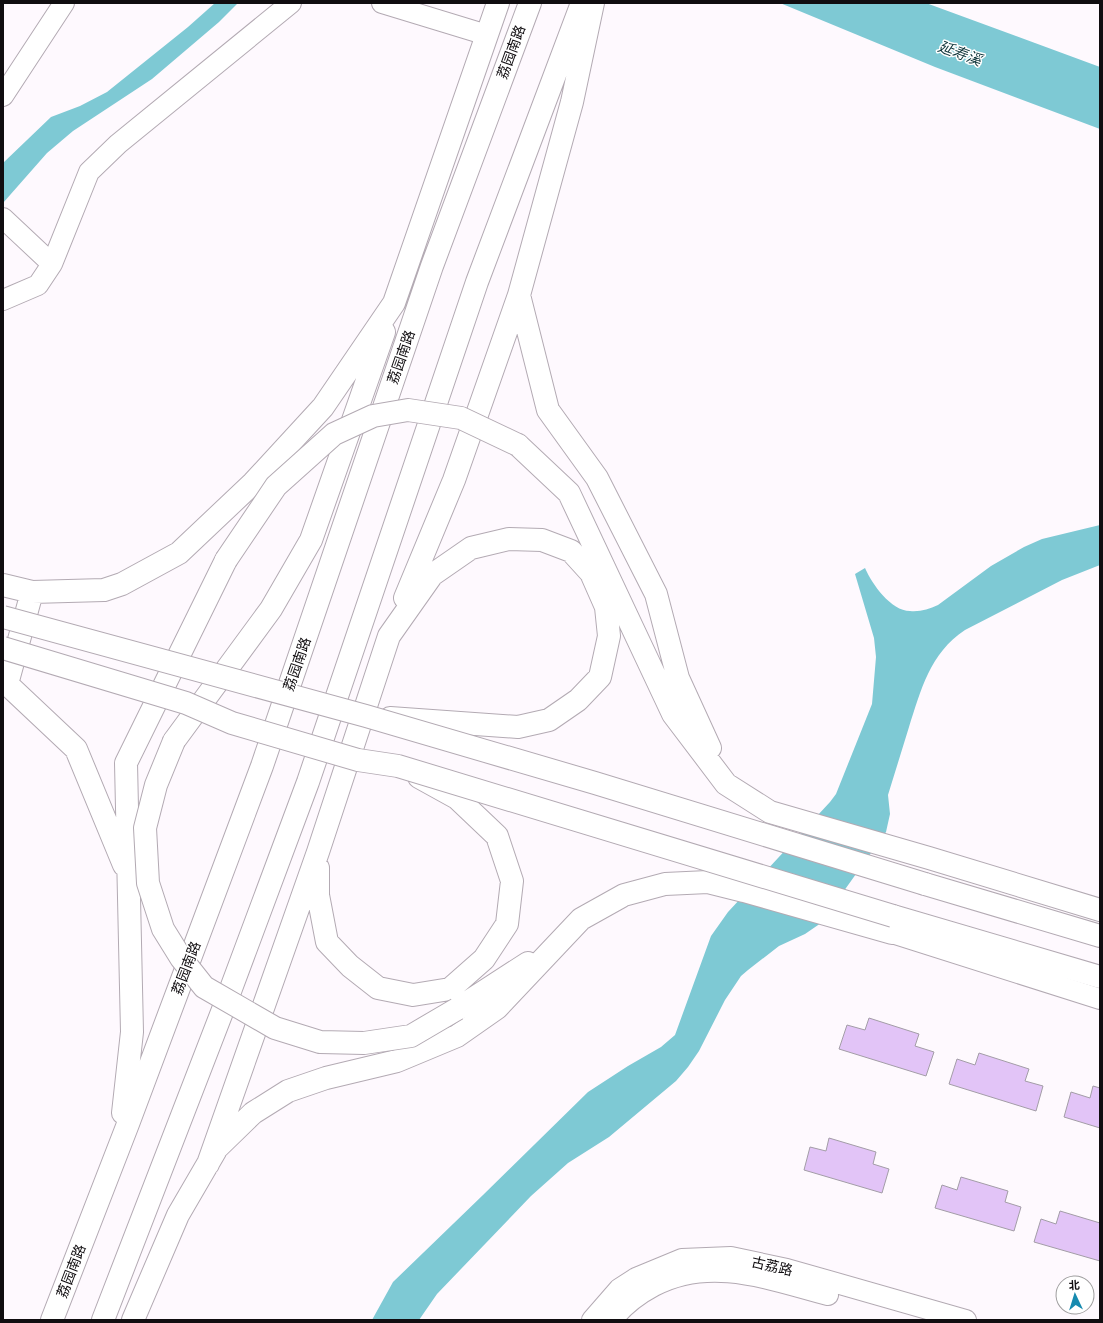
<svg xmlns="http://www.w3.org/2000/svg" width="1103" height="1323" font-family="Arial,'Noto Sans SC',sans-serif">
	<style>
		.water { fill: #7ec9d4 }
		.building { fill: #e2c4f7; stroke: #a39da7 }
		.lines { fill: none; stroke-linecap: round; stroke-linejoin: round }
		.minor-casing { stroke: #b3aab3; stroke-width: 22 }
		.major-casing { stroke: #b3aab3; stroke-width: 24 }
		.minor { stroke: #fff; stroke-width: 20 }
		.major { stroke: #fff; stroke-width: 22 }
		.major-bridge-casing { stroke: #b3aab3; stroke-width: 24; stroke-linecap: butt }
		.major-bridge { stroke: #fff; stroke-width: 22 }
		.labels { text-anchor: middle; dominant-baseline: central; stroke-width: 3; stroke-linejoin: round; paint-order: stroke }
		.street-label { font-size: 14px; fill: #100d10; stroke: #fff }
		.water-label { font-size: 15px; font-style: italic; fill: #0f353a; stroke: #fff }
	</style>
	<rect width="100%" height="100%" fill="#fef9fe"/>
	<path class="water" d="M215 3H238L219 22 152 79 73 131 47 153 3 203V163L51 117 80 106 107 92 188 27Z
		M780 3H926L1100 67V129L935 67Z
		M1100 525V565L1062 580 965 630C930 653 921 690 909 727 902 750 895 772 888 795L890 814 886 832 821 923 805 934 779 946 748 970 741 976 725 1000 699 1051 688 1067 676 1081 609 1137 568 1163 531 1196 437 1294 419 1320H372L393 1282 483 1195 588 1092 628 1066 661 1047 675 1035 711 936 728 912 830 802 836 794 872 704 876 657 874 638 855 574 865 568C872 584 891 611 910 611 920 612 929 609 938 605L991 566 1024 547 1042 539Z"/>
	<path class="building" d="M869 1018 919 1034 915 1046 934 1052 926 1076 839 1049 847 1025 865 1030Z
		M979 1053 1029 1069 1025 1081 1043 1086 1036 1111 949 1084 957 1059 975 1065Z
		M1093 1086 1100 1088V1128L1064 1117 1071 1092 1090 1098Z
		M829 1138 876 1152 873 1164 889 1169 882 1193 804 1170 810 1147 826 1151Z
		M961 1177 1008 1191 1005 1202 1021 1207 1014 1231 935 1208 942 1185 957 1190Z
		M1060 1211 1100 1223V1261L1034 1242 1041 1219 1056 1224Z"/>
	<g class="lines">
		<g class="minor-casing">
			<path id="minor" d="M382 3 487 35
				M3 96 64 3
				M3 218 52 264 38 285 3 300
				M52 264 89 172 118 144 291 3
				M892 933 1100 999
				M592 1320 619 1289 636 1278 682 1259 731 1257 787 1269 966 1320
				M612 1320C624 1305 637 1295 654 1286 711 1256 770 1280 828 1295"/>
		</g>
		<g class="major-casing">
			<path id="major" d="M519 295 548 410 597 478 656 594 678 678 710 748
				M518 445 569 493 673 714 726 784 770 812 929 858 1100 910
				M3 585 32 592 104 590 122 584 179 553 253 483 323 407 394 303 498 3
				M405 598 454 480 519 295 572 102 593 3
				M3 682 7 684 76 749 124 865
				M7 684 32 592
				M174 741 271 609 311 540 384 332
				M318 868V895L327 942 350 966 378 988 413 995 450 989 484 959 507 924 512 881 497 836 457 798 419 777
				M925 884 1100 936
				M893 916 1100 977
				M457 1009 528 963
				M123 1113 132 1032 126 763 226 560
				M208 1164 318 852 389 636 432 575 471 548 509 539 542 540 571 551 591 573 606 607 609 636 600 677 578 700 549 720 518 727 390 718
				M52 1320 128 1124 262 766 432 266 530 3
				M103 1320 229 994 308 782 477 282 582 3
				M133 1320 178 1215 217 1148 253 1113 288 1091 326 1078 397 1061 457 1036 497 1008 581 919 624 895 665 884 708 882 744 891 892 933"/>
		</g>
		<use href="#minor" class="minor"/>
		<use href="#major" class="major"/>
		<g class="major-bridge-casing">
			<path id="major-bridge" d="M226 560 276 486 334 434 373 416 408 410 461 418 518 445
				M3 617 366 716 595 783 925 884
				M3 648 186 703 232 723 358 760 398 766 893 916
				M174 741 156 785 145 828 148 883 163 929 181 958 204 987 275 1028 320 1042 364 1043 411 1036 457 1009"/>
		</g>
		<use href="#major-bridge" class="major-bridge"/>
	</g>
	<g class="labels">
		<g class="street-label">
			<text transform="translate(511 52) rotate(-70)">荔园南路</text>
			<text transform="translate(401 357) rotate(-71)">荔园南路</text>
			<text transform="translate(297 664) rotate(-71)">荔园南路</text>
			<text transform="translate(186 968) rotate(-69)">荔园南路</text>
			<text transform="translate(772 1266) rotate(13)">古荔路</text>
			<text transform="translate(71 1271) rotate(-69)">荔园南路</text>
		</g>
		<g class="water-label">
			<text transform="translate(960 53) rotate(20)">延寿溪</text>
		</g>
	</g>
	<rect width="1103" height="1323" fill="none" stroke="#100d10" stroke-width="8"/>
	<g transform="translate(1075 1295) rotate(356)"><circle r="19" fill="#ffffff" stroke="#9f9e9f"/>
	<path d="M0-3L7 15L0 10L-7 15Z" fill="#168aaf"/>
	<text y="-6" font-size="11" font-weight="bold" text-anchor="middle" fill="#100d10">北</text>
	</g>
</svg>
